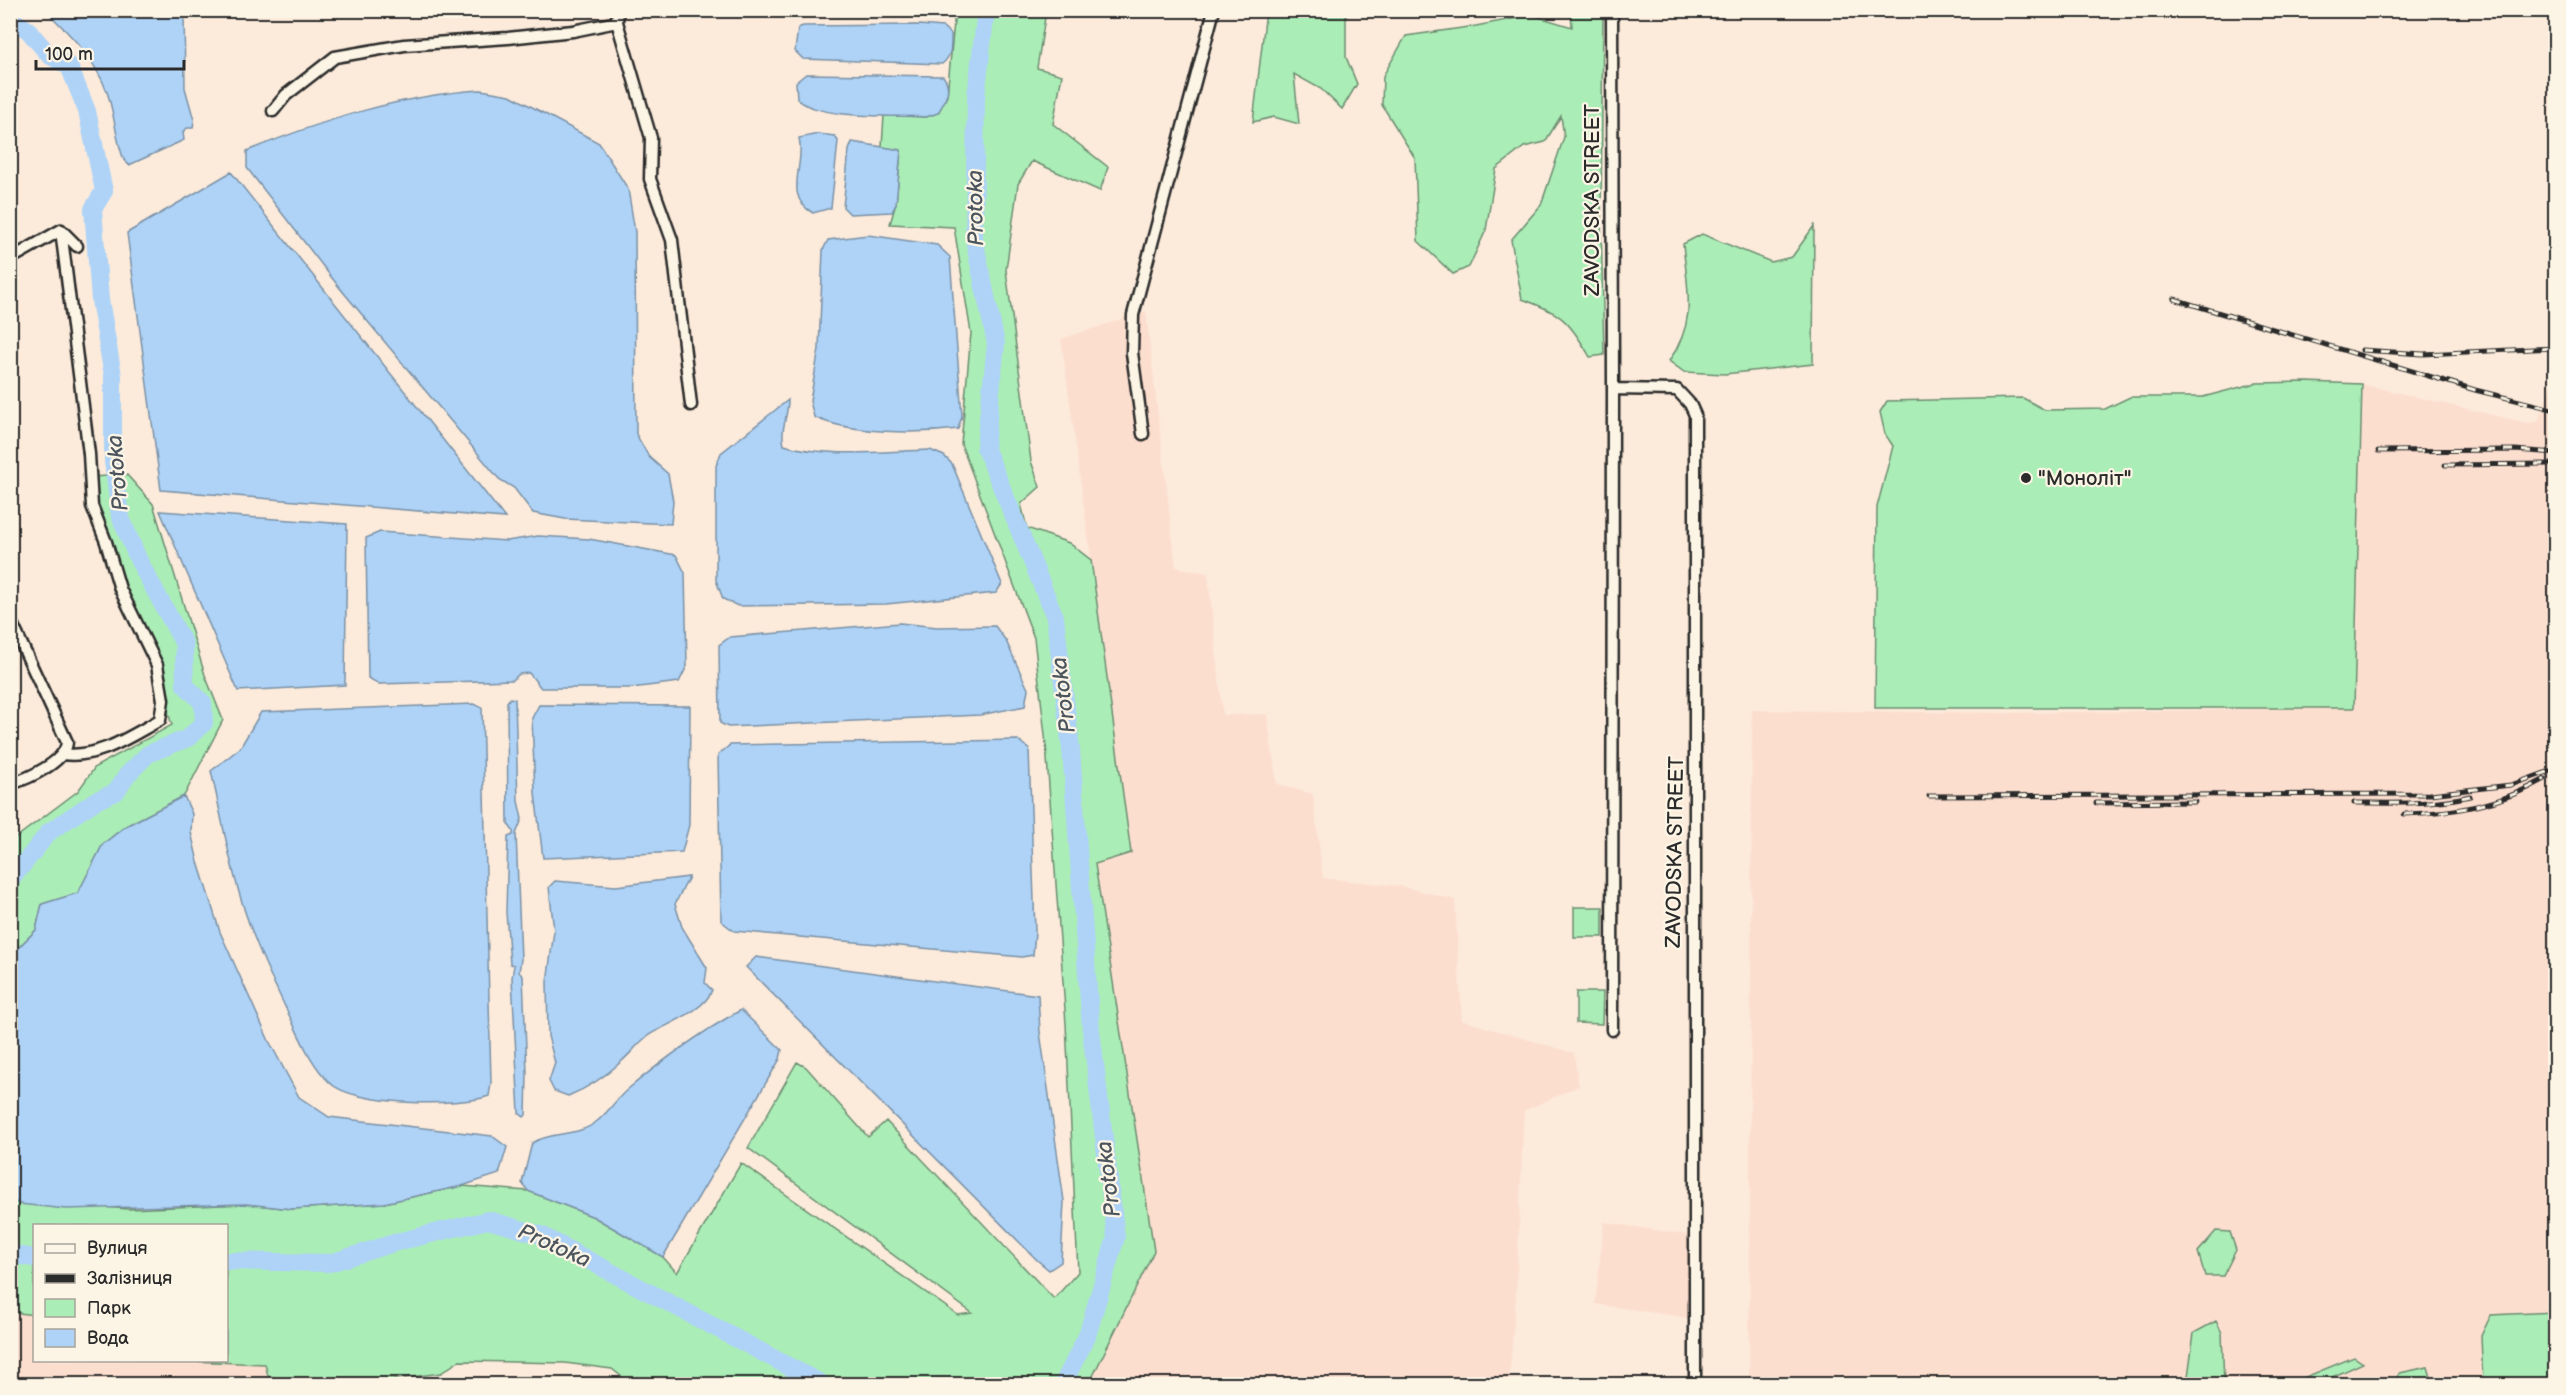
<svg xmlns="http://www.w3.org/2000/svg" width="2566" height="1395" font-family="'Balsamiq Sans',sans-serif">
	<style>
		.built { fill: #fcdecf }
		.green { fill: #abedb6; stroke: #6b8c70; stroke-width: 1.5 }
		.water { fill: #aed3f7; stroke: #7a90a5; stroke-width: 1.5 }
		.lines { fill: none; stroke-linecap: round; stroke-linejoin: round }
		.river { stroke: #aed3f7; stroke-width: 18 }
		.minor-casing { stroke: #2b2b2b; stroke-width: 15 }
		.minor { stroke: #fcf5e5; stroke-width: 10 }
		.rail-casing { stroke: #2b2b2b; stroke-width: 5 }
		.rail { stroke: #fcf5e5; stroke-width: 3; stroke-dasharray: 9; stroke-linecap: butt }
		.poi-dot { fill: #2b2b2b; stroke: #fcf5e5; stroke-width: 2 }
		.labels { text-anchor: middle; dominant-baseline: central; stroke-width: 4.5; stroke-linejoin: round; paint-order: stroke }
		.street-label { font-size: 21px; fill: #2b2b2b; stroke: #fcf5e5 }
		.poi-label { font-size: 21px; fill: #2b2b2b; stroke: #fcf5e5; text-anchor: start }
		.water-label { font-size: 22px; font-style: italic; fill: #4c555e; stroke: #fcf5e5 }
	</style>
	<rect width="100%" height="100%" fill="#fcebdb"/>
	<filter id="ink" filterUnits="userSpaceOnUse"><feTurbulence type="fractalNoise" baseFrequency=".0167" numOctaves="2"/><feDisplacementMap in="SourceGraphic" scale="12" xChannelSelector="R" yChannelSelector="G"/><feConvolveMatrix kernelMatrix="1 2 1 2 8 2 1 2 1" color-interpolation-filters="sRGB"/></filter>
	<g filter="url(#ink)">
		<path class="built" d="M1146 311 1176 567 1208 573 1223 715 1267 714 1277 784 1313 794 1323 878 1401 886 1455 900 1462 1020 1574 1053 1579 1086 1524 1111 1516 1298 1509 1384H1089L1154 1251 1095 864 1131 852 1061 339Z
			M2555 376V1384H1749L1752 710 2009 713 2353 708 2362 384 2527 423 2538 421Z
			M1604 1222 1688 1235V1318L1595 1304Z
			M11 1312 34 1315V1360H189L265 1364 269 1384H11Z"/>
		<path class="green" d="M955 11H1046L1037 68 1062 75 1053 124 1108 167 1100 191 1032 161 1018 184 1006 270 1031 461 1040 487 1021 504 1027 528 1069 543 1091 560 1131 853 1095 864 1154 1251 1089 1384H631L612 1369 565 1363 459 1361 441 1373 360 1384H300L268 1376 265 1364 189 1361 226 1360V1226H34V1315L11 1312V1199L128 1209 246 1204 292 1209 384 1203 462 1186 528 1191 594 1217 663 1257 677 1273 741 1163 958 1315 972 1313 748 1148 797 1062 806 1067 868 1137 886 1121 1054 1299 1078 1272 1066 1024 1046 744 1034 638 961 444 971 333 954 227 890 224 896 203 901 151 882 147 884 115 926 117 938 113 947 96Z
			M1266 11H1346V57L1357 84 1342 109 1321 89 1294 74 1299 124 1274 117 1253 122Z
			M1571 11H1603L1601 220 1604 355 1590 357C1569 320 1561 313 1522 299L1511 240 1541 205 1564 137 1561 116 1545 142 1524 147 1496 169 1486 230 1469 267 1453 274 1418 241 1415 158 1382 105 1383 76 1406 36 1476 26 1532 15 1572 27Z
			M1814 226 1813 364 1725 374 1684 372 1669 361C1698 320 1687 289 1683 244L1702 234 1771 262 1792 257Z
			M2306 382 2362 384 2354 708H1875L1877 507 1893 446 1885 434 1880 412 1887 401 2023 398 2045 410 2105 409 2130 397H2203L2256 383Z
			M127 475 153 504 205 675 223 720 184 796 126 826 103 844 78 893 42 904 36 930 14 952 11 966 10 845 14 839 78 791 95 767 172 725C165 706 163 679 156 663 131 601 93 545 90 477Z
			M1574 907H1603V937H1574Z
			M1576 992H1603L1602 1024 1576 1023Z
			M2216 1231 2230 1232 2236 1250 2223 1276H2205L2198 1252Z
			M2555 1312V1384H2483L2481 1336 2491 1315Z
			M2216 1321 2222 1333 2224 1384H2187L2194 1333Z
			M2354 1357 2363 1363 2317 1384H2268L2291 1383Z
			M2428 1367 2433 1384H2392L2400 1373Z"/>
		<path class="water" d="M46 11H184L185 88 194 120 193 128H187L183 132 184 140 129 165 124 160C115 138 115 114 107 92 95 59 71 35 46 11Z
			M801 11H954L952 15 944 18 804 13Z
			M919 25 943 27 951 34C951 47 952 56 942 64L803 59 795 51 798 28 803 26Z
			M806 74 943 76C953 88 945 101 938 113L926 117C894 115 820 120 797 99L796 82Z
			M481 90 510 95 599 143 628 189 635 232 636 434 649 457 668 474 673 501 671 524 565 519 533 513 514 488 499 479 339 287 247 168V151C321 121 401 95 481 90Z
			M818 134 835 136 838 141 831 208 813 213C782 196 806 165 799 138Z
			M852 142 901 150 896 204 892 212 850 214 843 207 849 150Z
			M231 172 505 518 161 490 127 233Z
			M868 235 937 245 950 257 962 416 958 429C918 434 850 434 814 417L810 401 819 349 823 250 828 240Z
			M788 400C788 417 780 429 784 445 827 458 885 451 930 450L944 456 952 464 1002 584 996 593 886 604 738 606 723 599 716 580V466L721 453Z
			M160 511 347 524 345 685 238 691Z
			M380 532 507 541 538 536 589 539 676 555 685 573 687 666 679 682 631 688H541L529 673 519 674 513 680 379 684 368 678 366 538Z
			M900 623 937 627 995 626 1006 641 1028 689 1025 706 980 715 728 727 720 723 719 645 730 637Z
			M510 698 515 699 518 801 522 819 516 834 521 959 519 972 523 976 527 1073 526 1115 524 1117 519 1113 512 978 514 965 510 964 506 912 508 837 513 835V831L508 824 507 702Z
			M474 704 482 708 491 1083 489 1096C458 1107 354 1106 330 1083 311 1064 301 1040 290 1017 272 979 253 940 241 899 228 858 221 813 211 771L240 748 261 712Z
			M539 705 690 706 689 825 682 852 543 858 535 793 532 718Z
			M1018 740 1029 749 1035 932 1033 955 1022 957 734 931 721 921 718 755 730 745Z
			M184 796 192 814 191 832 198 862 220 932 269 1041 299 1097 329 1117 492 1136 507 1147 499 1174 462 1186 384 1203 292 1209 246 1204 66 1209 19 1204 11 1199 10 966 14 952 36 930 42 904 78 893 103 844 126 826Z
			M689 877 675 904 682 927 707 968 705 983 712 990C705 1011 667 1024 649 1035 639 1042 632 1052 622 1061 607 1075 588 1088 568 1096L554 1091 549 1081 555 1063 548 1036 547 982 554 931 549 887 555 881 616 886Z
			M756 957 1038 995 1040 1032 1064 1201 1061 1262 1049 1270 1037 1260 746 967Z
			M741 1010 782 1050 780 1059 663 1257 594 1217 528 1191 522 1183 532 1143C552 1131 578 1137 596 1122 608 1113 616 1099 628 1089 663 1060 701 1032 741 1010Z"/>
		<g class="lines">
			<path class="river" d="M986 10 976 97 974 239 996 344 985 447 1055 617 1071 749 1091 1030 1116 1237 1087 1336 1063 1384
				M10 19 28 30 49 55 69 66 87 111 104 191 93 209 100 300 113 376V461L120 516 139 561 184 644 185 685 203 703 204 723 188 738 148 754 126 776 116 792 95 801 49 832 10 881
				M10 1254 34 1258
				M226 1261 330 1263 397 1242 488 1220 541 1235 822 1384"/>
			<g class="minor-casing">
				<path id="minor" d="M618 10 617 22 651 138 650 179 672 240 691 405
					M1612 10 1613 389 1677 390 1690 404 1695 415V1384
					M273 111 286 95 335 57 404 45 508 38 573 31 617 22
					M61 230 89 454 92 506 106 542 120 589 157 665 163 700 160 720C130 736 99 759 63 754
					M10 259 61 230 77 246
					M1143 434 1132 353 1133 315 1214 10
					M10 619 67 742C66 762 27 779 10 784
					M1612 1030 1613 389"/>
			</g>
			<use href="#minor" class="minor"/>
			<g class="rail-casing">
				<path id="rail" d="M2174 299 2475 390 2556 410
					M2362 350 2423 354 2556 348
					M2378 451 2515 450 2556 453
					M2445 465 2556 464
					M1929 796 2430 794 2511 785 2556 769
					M2096 803 2195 802
					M2354 803C2393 803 2432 805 2470 796
					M2404 814C2455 813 2500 805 2545 779"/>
			</g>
			<use href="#rail" class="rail"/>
		</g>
	</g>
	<circle class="poi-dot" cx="2026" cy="478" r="6"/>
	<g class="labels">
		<g class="street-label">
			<text transform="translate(1592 200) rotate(-90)">ZAVODSKA STREET</text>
			<text transform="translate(1675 852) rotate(-89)">ZAVODSKA STREET</text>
		</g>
		<g class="poi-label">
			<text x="2038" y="478">"Моноліт"</text>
		</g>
		<g class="water-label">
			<text transform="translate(976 208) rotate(-91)">Protoka</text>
			<text transform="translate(118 473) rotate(-95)">Protoka</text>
			<text transform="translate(1064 695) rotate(-97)">Protoka</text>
			<text transform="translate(1109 1179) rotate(-97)">Protoka</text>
			<text transform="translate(554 1246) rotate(24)">Protoka</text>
		</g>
	</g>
	<rect width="2566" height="1395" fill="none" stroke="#fcf5e5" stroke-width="36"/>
	<rect x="18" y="18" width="2530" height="1359" fill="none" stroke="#2b2b2b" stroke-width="2" filter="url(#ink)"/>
	<rect x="33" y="1224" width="195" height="138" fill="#fcf5e5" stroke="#a8a49b" stroke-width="1.5"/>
	<rect x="45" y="1244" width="30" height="9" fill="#fcf5e5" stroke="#a8a49b" stroke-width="1.5"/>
	<text x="87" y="1254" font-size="18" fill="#2b2b2b">Вулиця</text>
	<rect x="45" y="1274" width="30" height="9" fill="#2b2b2b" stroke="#a8a49b" stroke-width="1.5"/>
	<text x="87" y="1284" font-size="18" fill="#2b2b2b">Залізниця</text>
	<rect x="45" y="1299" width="30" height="18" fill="#abedb6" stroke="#a8a49b" stroke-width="1.5"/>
	<text x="87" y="1314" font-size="18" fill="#2b2b2b">Парк</text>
	<rect x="45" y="1329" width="30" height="18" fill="#aed3f7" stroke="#a8a49b" stroke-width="1.5"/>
	<text x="87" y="1344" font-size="18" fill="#2b2b2b">Вода</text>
	<path d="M36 60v9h148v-9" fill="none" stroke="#2b2b2b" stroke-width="3"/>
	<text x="45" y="60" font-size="18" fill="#2b2b2b" stroke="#fcf5e5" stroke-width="4.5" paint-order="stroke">100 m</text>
</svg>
